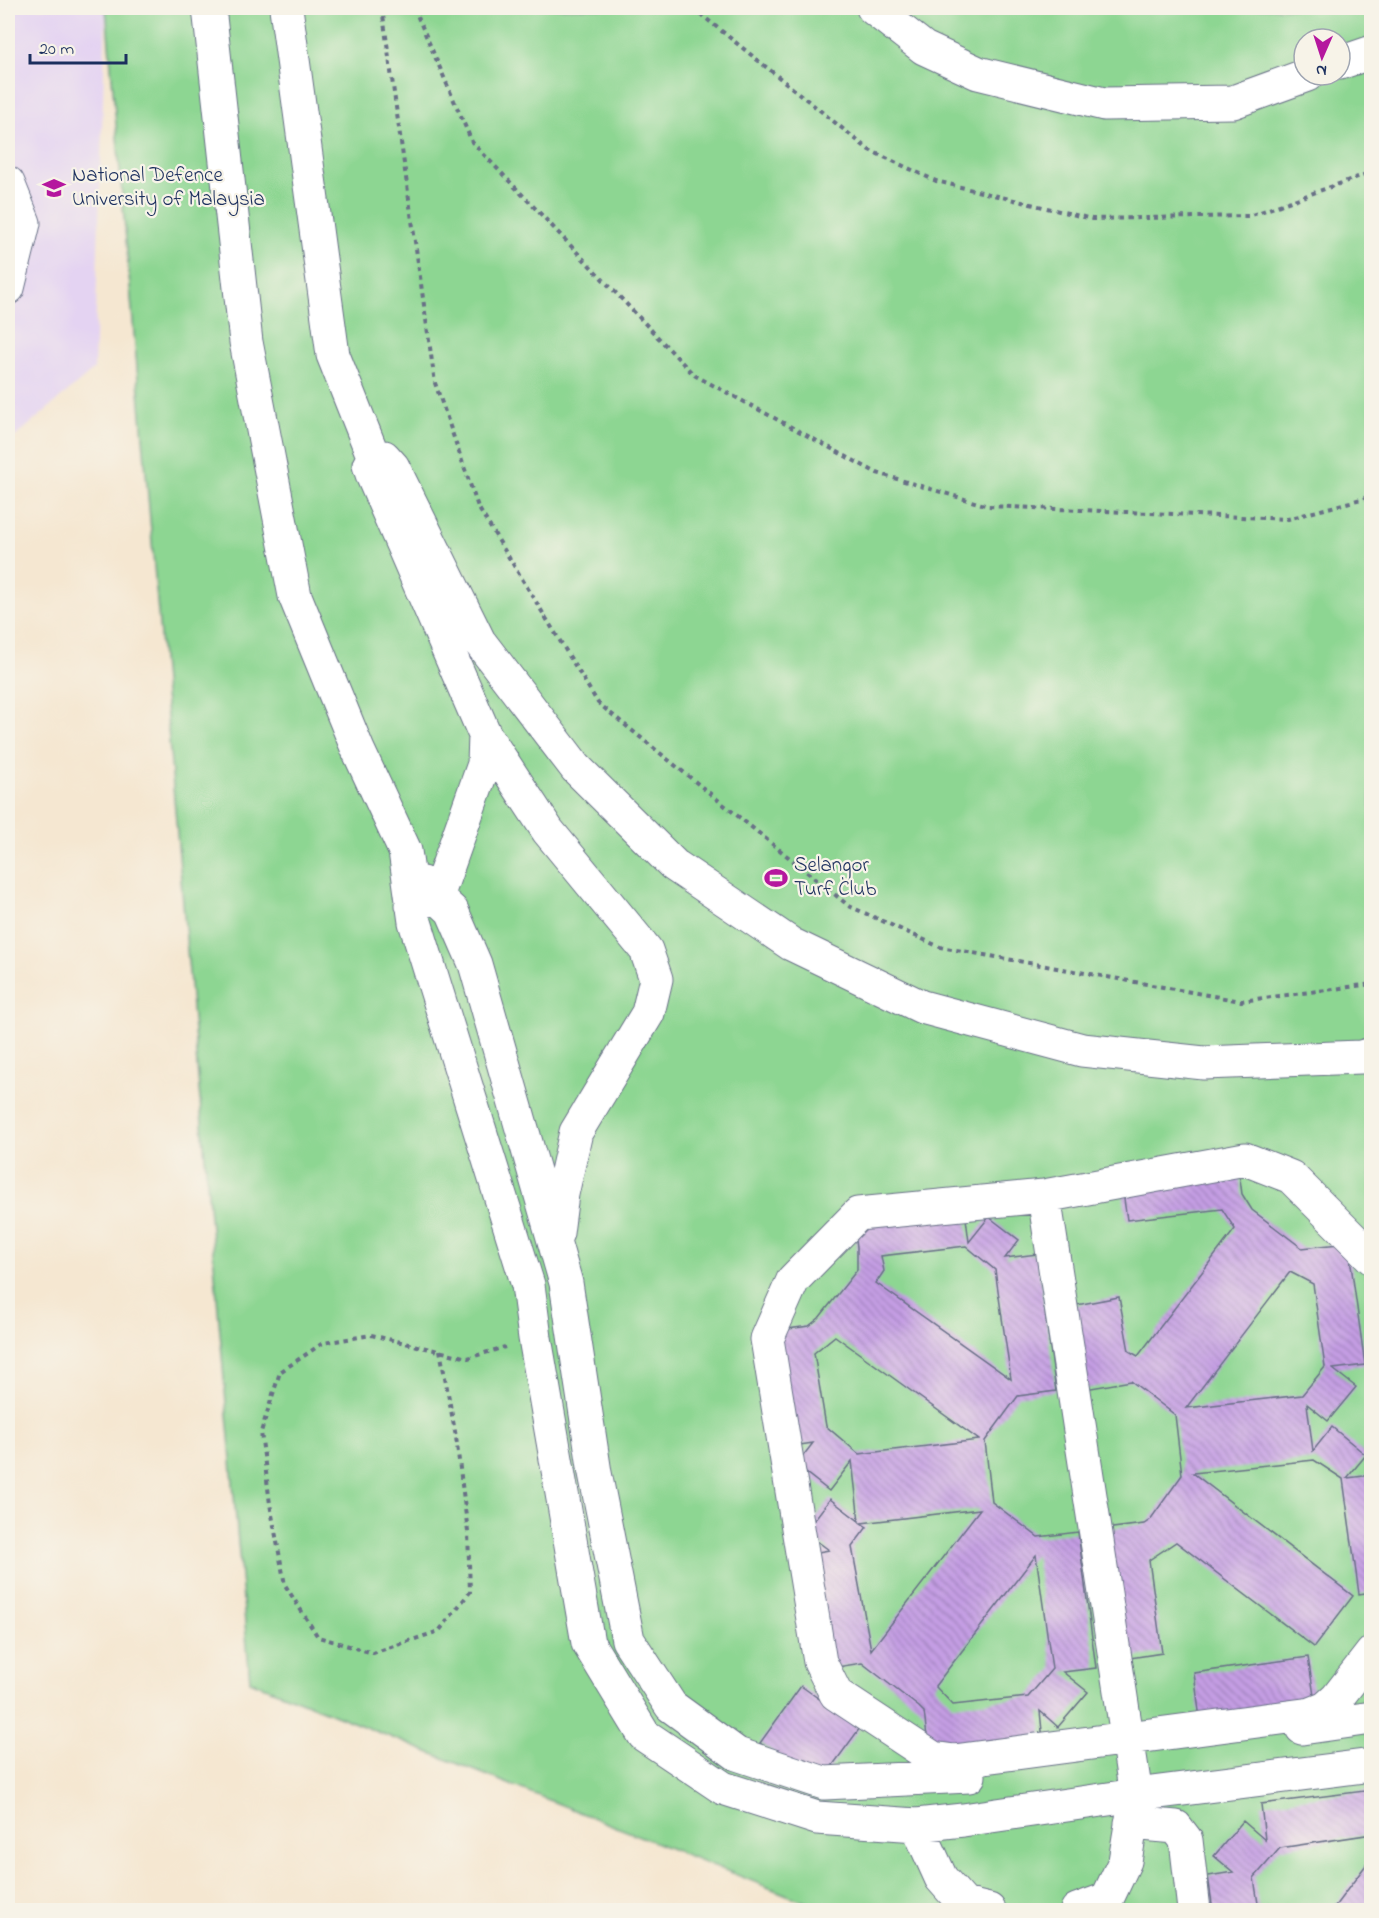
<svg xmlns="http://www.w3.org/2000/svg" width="1379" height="1918" font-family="'Indie Flower',sans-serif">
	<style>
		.built { fill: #e4d3f2 }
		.green { fill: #8dd692; stroke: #548278; stroke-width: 1.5; fill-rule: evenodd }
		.building { fill: url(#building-back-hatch); fill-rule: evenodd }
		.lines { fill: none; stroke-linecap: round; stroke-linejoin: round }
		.minor-casing { stroke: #676f86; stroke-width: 35 }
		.path { stroke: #676f86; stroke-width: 4; stroke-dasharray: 4.5 4.5; stroke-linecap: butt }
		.minor { stroke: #fff; stroke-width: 33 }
		.labels { text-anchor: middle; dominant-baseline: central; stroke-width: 4.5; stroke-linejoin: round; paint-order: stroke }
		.poi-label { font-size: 21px; fill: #1b2f5e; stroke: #f7f3e8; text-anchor: start }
	</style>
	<defs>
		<pattern id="building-back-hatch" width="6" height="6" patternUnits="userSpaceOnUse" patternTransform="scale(1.5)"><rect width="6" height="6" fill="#c59ee4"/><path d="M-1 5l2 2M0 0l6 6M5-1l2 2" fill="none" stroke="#9f81bc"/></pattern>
	</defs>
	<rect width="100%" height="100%" fill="#f7f3e8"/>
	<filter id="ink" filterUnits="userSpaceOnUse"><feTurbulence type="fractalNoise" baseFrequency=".0167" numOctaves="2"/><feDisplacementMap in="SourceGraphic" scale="12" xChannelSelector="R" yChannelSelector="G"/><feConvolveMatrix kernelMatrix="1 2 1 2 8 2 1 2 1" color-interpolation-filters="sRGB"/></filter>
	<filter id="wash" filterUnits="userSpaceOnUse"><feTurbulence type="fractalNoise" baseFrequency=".008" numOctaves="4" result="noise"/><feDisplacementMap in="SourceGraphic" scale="24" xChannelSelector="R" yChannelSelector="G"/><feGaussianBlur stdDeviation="1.35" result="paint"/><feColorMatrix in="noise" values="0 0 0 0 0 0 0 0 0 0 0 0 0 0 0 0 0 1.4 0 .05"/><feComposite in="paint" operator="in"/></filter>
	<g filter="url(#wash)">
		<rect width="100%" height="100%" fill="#f5e7d1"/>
		<path class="built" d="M8 8H106L94 369 8 443Z"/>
		<path class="green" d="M106 8H1371V1910H825L250 1681ZM1304 39H1340V75H1304Z"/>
		<g id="blocks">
			<path class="building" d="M1238 1164 1242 1194 1252 1210 1302 1248 1348 1243 1365 1365 1333 1369 1356 1387 1328 1421 1307 1404 1313 1451 1332 1427 1366 1455 1347 1478 1372 1475V1592L1359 1594 1343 1479 1314 1460 1193 1473 1353 1596 1314 1647 1176 1542 1149 1560 1162 1653 1124 1659 1105 1529 1144 1524 1150 1520 1182 1475 1175 1415 1131 1381 1086 1389 1071 1306 1119 1297 1129 1351 1138 1356 1235 1229 1222 1209 1127 1220 1121 1178ZM1290 1272 1313 1284 1325 1367 1302 1395 1186 1408Z
				M964 1203 969 1242 989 1217 1019 1240 1005 1258 1037 1254 1056 1391 1018 1396 985 1441 992 1502 1038 1537 1078 1532 1096 1668 1063 1672 1088 1692 1058 1727 1040 1711 1043 1741 929 1753 924 1712 919 1707 862 1663 831 1668 812 1553 829 1550 805 1532 830 1499 859 1521 852 1461 829 1491 796 1465 813 1443 787 1447 767 1332 809 1326 819 1318 857 1270V1247L853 1216ZM966 1246 995 1270 1011 1379 876 1283 884 1271 881 1256ZM835 1336 979 1440 859 1454 826 1426 814 1353ZM980 1509 871 1650 852 1547 867 1527 861 1523ZM1036 1555 1052 1669 1028 1697 953 1705 935 1686Z
				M1308 1657 1315 1702 1200 1719 1194 1673Z
				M801 1686 860 1728 819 1784 760 1743Z
				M1372 1790V1834L1280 1848 1254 1878 1259 1910H1213L1208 1876 1233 1872 1214 1856 1243 1821 1265 1840 1261 1804Z
				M1372 1857V1910H1332Z"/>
		</g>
	</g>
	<g filter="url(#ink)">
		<use href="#blocks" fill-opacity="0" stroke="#676f86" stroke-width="1.5"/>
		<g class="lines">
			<g class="minor-casing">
				<path id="minor" d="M209 8 246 342 295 596 358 750 405 851 415 922 528 1285 535 1338 588 1643 644 1735 723 1788 817 1818 917 1825 963 1820 1136 1795 1372 1765
					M286 8 333 355 374 458
					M873 8 924 48 978 73 1104 104 1233 102 1307 75
					M1340 63 1372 52
					M8 183 24 223 8 288
					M485 735 548 831 646 950 656 979 648 1013 576 1132 562 1194 557 1233
					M422 883 452 911 475 964 566 1283 595 1473 628 1640 671 1706 737 1754 824 1783 969 1776
					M412 905 437 897 484 764 485 735 373 477 369 465 374 458 384 457 393 467 479 641 576 768 674 865 791 944 922 1007 1082 1050 1204 1063 1361 1057 1372 1054
					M1044 1196 1136 1795 1125 1861 1107 1899 1077 1910
					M1372 1258 1291 1177 1245 1159 1044 1196 858 1214 793 1280 767 1339 820 1662 836 1694 933 1758 954 1761 1311 1714 1326 1708 1337 1698 1372 1653
					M1302 1728 1372 1718
					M1131 1823 1176 1827 1186 1840 1194 1910
					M917 1825 941 1878 964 1904 989 1910"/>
			</g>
			<path class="path" d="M382 8 435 383 478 507 598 703 849 906 940 947 1241 1001 1372 984
				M414 8 472 142 694 375 877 473 988 506 1288 519 1372 496
				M693 8 869 150 936 181 1092 219 1249 216 1372 172
				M440 1350 456 1437 468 1532 470 1592 439 1631 373 1653 318 1637 285 1585 270 1504 261 1432 280 1372 323 1343 371 1335 468 1358 505 1347"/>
			<use href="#minor" class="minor"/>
		</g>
	</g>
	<defs>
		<g id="university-bare" transform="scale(1.8)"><path d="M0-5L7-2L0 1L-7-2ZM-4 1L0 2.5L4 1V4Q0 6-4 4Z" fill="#b5179e" stroke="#f7f3e8" stroke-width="2.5" paint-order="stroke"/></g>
		<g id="stadium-bare" transform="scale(1.8)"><path d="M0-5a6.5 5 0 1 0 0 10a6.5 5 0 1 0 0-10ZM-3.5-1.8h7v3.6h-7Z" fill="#b5179e" stroke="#f7f3e8" stroke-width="2.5" paint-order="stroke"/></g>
	</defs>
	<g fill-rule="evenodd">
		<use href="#university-bare" x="54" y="188"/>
		<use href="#stadium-bare" x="776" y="878"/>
	</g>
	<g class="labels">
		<g class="poi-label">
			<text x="72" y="176">National Defence<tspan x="72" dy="24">University of Malaysia</tspan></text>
			<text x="794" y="866">Selangor<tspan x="794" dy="24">Turf Club</tspan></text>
		</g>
	</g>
	<rect width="1379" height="1918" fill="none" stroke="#f7f3e8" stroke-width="30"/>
	<g transform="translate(1322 57) rotate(183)"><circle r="28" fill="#f7f3e8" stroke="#9fa5b1" stroke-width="1.5"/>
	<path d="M0-4.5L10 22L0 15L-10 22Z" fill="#b5179e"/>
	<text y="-9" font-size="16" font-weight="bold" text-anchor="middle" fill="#1b2f5e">N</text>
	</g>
	<path d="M30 54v9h96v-9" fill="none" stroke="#1b2f5e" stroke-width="3"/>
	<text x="39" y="54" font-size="18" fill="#1b2f5e" stroke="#f7f3e8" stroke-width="4.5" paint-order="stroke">20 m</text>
</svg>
